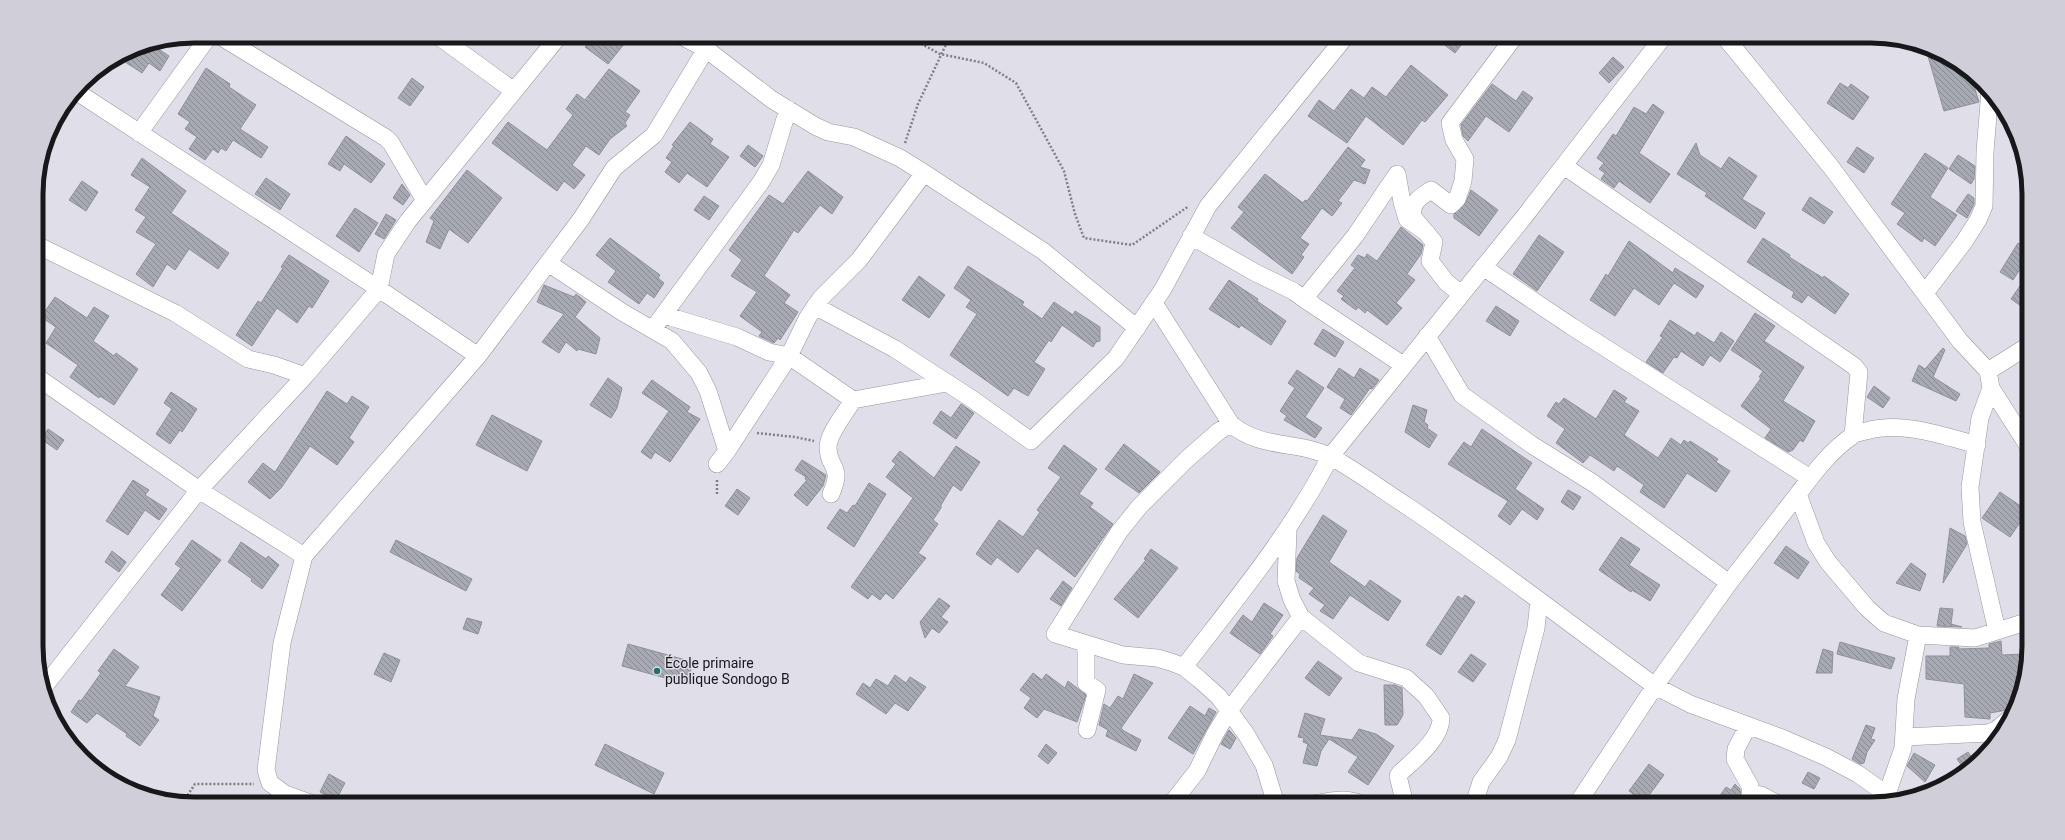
<svg xmlns="http://www.w3.org/2000/svg" width="2065" height="840" font-family="Roboto,sans-serif">
	<style>
		.building { fill: url(#building-back-hatch); stroke: #8f919a }
		.lines { fill: none; stroke-linecap: round; stroke-linejoin: round }
		.minor-casing { stroke: #97959f; stroke-width: 18 }
		.path { stroke: #807f85; stroke-width: 2.5; stroke-dasharray: 2 2; stroke-linecap: butt }
		.minor { stroke: #fff; stroke-width: 17 }
		.poi-dot { fill: #25706e; stroke: #e0dee8; stroke-width: 1.5 }
		.labels { text-anchor: middle; dominant-baseline: central; stroke-width: 3; stroke-linejoin: round; paint-order: stroke }
		.poi-label { font-size: 14px; fill: #18171a; stroke: #e0dee8; text-anchor: start }
		.rim { fill: none; stroke: #18171a; stroke-width: 5 }
	</style>
	<defs>
		<pattern id="building-back-hatch" width="6" height="6" patternUnits="userSpaceOnUse"><rect width="6" height="6" fill="#a7aab3"/><path d="M-1 5l2 2M0 0l6 6M5-1l2 2" fill="none" stroke="#878991"/></pattern>
	</defs>
	<rect width="100%" height="100%" fill="#e0dee8"/>
	<path class="building" d="M594 36H615L625 43 608 64 585 47Z
		M1433 36H1468L1455 53Z
		M151 44 169 56 160 71 149 63 142 73 125 62 134 49Z
		M1925 46 1959 63 1970 73 1979 102 1944 111Z
		M1613 57 1624 67 1609 83 1599 73Z
		M1411 65 1448 95 1425 122 1422 120 1403 145 1366 116 1347 143 1308 116 1319 100 1334 111 1351 89 1364 98 1372 87 1386 97Z
		M206 68 230 84 229 87 256 105 240 129 268 147 261 158 233 140 226 151 221 148 218 153 213 149 205 160 189 149 197 137 185 129 190 122 178 114Z
		M609 69 640 91 625 112 630 115 625 123 627 126 610 139 599 155 586 146 572 165 585 175 574 189 564 181 557 191 492 143 508 122 547 150 573 115 566 109 577 94 585 100Z
		M412 78 424 87 410 106 398 98Z
		M1840 83 1848 88 1851 84 1869 97 1853 120 1827 103Z
		M1492 84 1516 101 1523 91 1533 98 1509 132 1486 116 1468 141 1463 136 1461 125Z
		M1653 104 1664 112 1639 153 1670 174 1650 203 1619 181 1614 188 1601 179 1605 173 1599 169 1604 163 1597 158 1613 134 1616 136 1634 107 1646 114Z
		M690 122 713 139 710 144 729 157 707 187 687 173 679 183 665 172 672 162 666 158 674 146 672 145Z
		M346 136 385 164 371 183 344 164 340 171 328 164Z
		M1696 143 1700 155 1721 169 1729 157 1757 176 1742 199 1765 213 1755 229 1705 196 1707 193 1677 174Z
		M748 145 763 156 755 167 740 156Z
		M1348 147 1365 160 1360 167 1370 170 1365 184 1354 180 1338 201 1342 203 1332 216 1322 208 1300 238 1309 244 1301 255 1304 257 1292 274 1231 228 1244 212 1238 207 1265 174 1303 203 1305 200 1307 201Z
		M1857 147 1874 158 1864 173 1847 162Z
		M1925 153 1948 168 1930 197 1957 215 1935 246 1924 238 1922 242 1897 224 1905 213 1891 204Z
		M1958 155 1975 166 1974 179 1971 184 1949 169Z
		M142 158 186 191 171 213 229 253 218 269 189 249 175 270 167 264 153 287 136 274 156 244 136 232 146 217 135 210 150 187 131 175Z
		M467 170 502 198 468 243 449 229 440 249 426 242 434 221 430 218Z
		M808 171 843 197 832 214 820 205 798 233 794 230 764 276 790 295 784 303 798 312 780 340 778 338 774 343 759 336 762 332 740 316 757 292 731 276 742 260 729 250 769 195 783 204Z
		M266 178 290 194 280 210 255 194Z
		M82 181 98 192 86 211 69 200Z
		M402 184 410 195 403 205 393 198Z
		M1471 190 1498 210 1479 236 1454 218V214L1466 202Z
		M1968 194 1974 198V204L1967 218 1956 211Z
		M704 196 719 206 709 220 694 210Z
		M1810 197 1833 212 1824 224 1802 210Z
		M355 208 378 223 359 252 336 236Z
		M386 214 396 220 384 239 375 234Z
		M1401 227 1423 245 1421 254 1407 274 1415 280 1396 303 1402 308 1387 325 1367 310 1365 313 1358 307 1356 310 1341 299 1344 296 1337 291 1355 268 1351 265 1358 255 1365 258 1367 254 1377 261Z
		M2028 232V257L2013 280 2000 272 2018 243 2020 244Z
		M1539 235 1564 252 1537 291 1513 274Z
		M610 238 660 275 658 278 664 283 654 298 647 293 639 304 608 282 616 271 596 255Z
		M1763 238 1790 255 1789 257 1823 278 1824 276 1849 294 1835 314 1808 295 1802 303 1792 297 1794 292 1747 262Z
		M1629 241 1673 273 1675 268 1704 286 1696 298 1674 283 1659 305 1634 288 1615 316 1590 300 1606 274 1608 276Z
		M289 255 329 281 312 308 309 306 297 323 277 308 252 346 236 335 258 301 261 303 283 268 281 267Z
		M968 266 1024 302 1022 305 1042 319 1054 302 1073 315 1075 311 1100 327V341L1096 342 1093 347 1062 325 1051 342 1049 340 1034 362 1045 369 1028 396 1014 388 1008 396 950 355 977 314 966 307 971 300 954 288Z
		M2028 274V311L2011 299Z
		M919 276 945 295 929 318 902 300Z
		M1229 280 1258 299 1257 301 1286 321 1271 345 1241 325 1239 328 1209 309Z
		M544 285 574 297 576 294 586 302 575 317 600 338 596 354 578 349 577 351 566 342 559 353 542 342 564 314 537 302Z
		M55 297 87 318 94 307 109 316 93 341 114 356 116 353 138 369 114 405 100 396 99 398 70 377 78 365 46 343 56 327 41 317Z
		M1496 306 1519 321 1510 336 1486 321Z
		M1755 313 1775 326 1764 341 1804 367 1783 401 1815 421 1803 442 1800 440 1793 450 1788 452 1765 438 1771 429 1741 406 1761 378 1759 377 1763 371 1731 350Z
		M1670 320 1695 336 1697 332 1714 343 1721 332 1734 341 1720 362 1710 355 1703 366 1681 351 1677 358 1674 357 1663 373 1646 362 1663 337 1660 336Z
		M1323 329 1344 342 1335 357 1314 344Z
		M1943 348 1945 350 1933 377 1960 394 1956 401 1912 381 1919 365 1925 369Z
		M1339 368 1354 378 1360 368 1379 380 1372 389 1370 388 1351 415 1340 408 1345 399 1327 387Z
		M1297 370 1324 388 1305 417 1322 428 1315 438 1284 420 1287 416 1280 411 1295 388 1288 383Z
		M608 378 622 388 617 408 611 418 590 405Z
		M652 380 690 407 687 412 700 419 670 462 655 452 651 459 641 452 669 411 642 393Z
		M1874 386 1890 398 1883 408 1867 397Z
		M1614 390 1627 398 1624 402 1639 411 1624 435 1658 458 1671 438 1681 445 1684 440 1688 443 1690 441 1718 459 1716 462 1730 471 1716 492 1687 473 1664 508 1640 492 1644 485 1617 466 1614 471 1590 455 1583 463 1556 443 1565 429 1547 416 1556 402 1559 404 1564 398 1596 419Z
		M327 391 347 404 352 396 369 407 349 438 354 442 337 465 310 446 281 488 270 499 248 482 263 463 275 472Z
		M171 392 197 409 182 432 180 430 170 444 156 434 172 409 164 403Z
		M961 404 974 413 956 439 933 423 941 411 951 418Z
		M1413 405 1427 410 1424 422 1428 425 1427 428 1437 435 1429 448 1405 432Z
		M492 415 542 441 527 471 476 445Z
		M48 429 64 440 57 450 41 439Z
		M1482 429 1532 463 1515 489 1544 509 1537 520 1522 509 1510 525 1498 516 1508 501 1448 464 1464 442 1471 447Z
		M1124 444 1160 472 1139 493 1105 469Z
		M1064 445 1097 469 1079 494 1093 503 1090 507 1113 524 1075 577 1037 548 1018 573 997 557 991 565 976 554 999 520 1023 537 1040 512 1037 510 1061 477 1048 468Z
		M956 446 980 462 961 491 953 485 941 505V508L933 520 938 524 918 553 926 558 893 599 886 593 880 600 872 594 868 599 851 587 913 498 886 477 896 464 892 461 900 451 934 478Z
		M802 460 826 475 823 486 807 506 794 495 807 480 805 479 806 477 795 470Z
		M133 480 149 490 145 495 167 509 159 520 145 510 128 535 106 521Z
		M869 483 886 494 854 547 827 528 840 509 847 513 853 505 855 506Z
		M737 489 750 498 738 515 725 506Z
		M1568 490 1581 497 1573 510 1561 502Z
		M2000 492 2028 511 2010 537 1982 518Z
		M1323 515 1347 531 1329 562 1365 587 1370 580 1401 601 1388 621 1350 595 1333 619 1320 611 1325 605 1309 594 1314 588 1299 578 1300 574 1296 571 1297 558Z
		M1950 528 1965 536 1967 544 1943 583Z
		M1621 537 1640 549 1629 565 1660 585 1650 601 1632 590 1631 592 1599 570Z
		M192 540 221 560 182 611 161 595 181 568 175 564Z
		M396 540 472 579 466 591 390 552Z
		M241 542 266 559 268 556 279 565 262 589 251 581 252 579 228 562Z
		M1786 546 1809 562 1798 579 1774 563Z
		M1151 549 1178 568 1138 618 1114 599 1146 560 1144 559Z
		M112 551 126 562 119 572 105 562Z
		M1911 563 1926 574 1920 591 1896 583Z
		M1063 581 1072 588 1061 606 1050 599Z
		M1465 595 1475 602 1441 655 1426 645 1458 596 1462 599Z
		M939 598 950 606 941 617 948 622 939 633 932 628 925 638 920 622Z
		M1264 603 1283 615 1270 634 1273 636 1260 654 1230 633 1243 615 1252 622Z
		M1940 608 1953 609 1951 624 1962 627 1937 626Z
		M467 618 482 622 478 634 463 629Z
		M2001 641 2002 655 2023 654V668H2025L2021 697 2013 712 2007 710 1990 713V719L1965 717 1964 684 1926 679V656H1950V647H1959L1958 649 1989 648V644Z
		M1840 642 1895 658 1891 669 1837 654Z
		M628 644 693 662 687 684 622 666Z
		M114 649 139 667 125 686 160 697 153 716 159 720 140 746 126 736 127 734 97 713 87 723 71 712 79 700 81 701 101 673 98 671Z
		M1823 649 1833 652 1832 673H1816Z
		M384 653 400 660 391 682 374 674Z
		M1471 654 1486 664 1473 682 1458 672Z
		M1318 661 1342 678 1329 696 1305 678Z
		M1033 673 1042 680 1046 674 1065 688 1068 681 1086 695 1077 722 1044 709 1037 718 1024 708 1031 698 1020 690Z
		M1134 674 1153 683 1121 728 1124 731 1141 740 1136 751 1106 736 1108 730 1099 725 1104 704 1110 708 1118 696 1123 699Z
		M895 675 906 683 910 677 926 687 908 711 895 703 886 714 856 694 863 683 870 688 876 679 888 686Z
		M1384 685H1395L1402 688 1403 715 1397 725H1385Z
		M1190 706 1205 716 1209 708 1216 712 1193 754 1168 738Z
		M1305 713 1325 719 1320 735 1352 740 1359 729 1376 734 1394 746 1368 785 1348 772 1358 757 1329 739 1321 751 1317 766 1303 763 1308 744 1303 742 1304 738 1298 737Z
		M1866 725 1875 728 1871 739 1875 740 1867 752 1864 763 1860 764 1852 759Z
		M1229 730 1236 738 1230 749 1221 744Z
		M605 744 664 773 654 794 595 765Z
		M1046 744 1057 753 1048 764 1038 756Z
		M1968 752 1976 763 1966 772 1957 759Z
		M1914 753 1935 765 1925 782 1907 766Z
		M1649 764 1664 775 1644 802 1629 791Z
		M1808 772 1820 778 1814 789 1802 783Z
		M329 774 345 783 336 800 320 792Z
		M1735 784 1740 789 1741 804H1714L1726 787 1731 790Z"/>
	<g class="lines">
		<g class="minor-casing">
			<path id="minor" d="M220 36 386 138 391 143 424 199
				M438 36 514 91
				M710 36 706 49 771 99 815 126 828 132 854 137 900 158 924 173 1043 251 1137 328
				M1724 36 1831 167 1960 341 1988 371 1991 388 2028 446
				M139 133 209 36
				M1564 166 1854 366 1859 372 1853 435
				M1191 236 1256 273 1293 291 1304 299 1355 236 1397 174 1402 202 1407 219 1427 233
				M37 245 175 313 248 359 274 365 305 376
				M548 263 622 312 672 341 699 373 708 391 727 451
				M1483 267 1571 326 1810 478
				M1925 293 1964 242 1978 220 1984 206 1985 152 1990 90
				M1461 294 1446 282 1430 261 1434 242 1412 216C1413 201 1419 198 1431 190L1451 205 1457 199 1463 181 1465 159 1454 140 1450 123 1515 36
				M1304 299 1403 365
				M1154 303 1231 424C1261 450 1298 440 1331 457 1357 471 1382 490 1407 506 1492 563 1572 626 1655 686L1690 704 1782 738 1826 757 1858 774 1896 801
				M815 306 895 349 972 399 1031 441 1116 358 1163 289 1208 206 1346 36
				M664 315 737 337 769 352 789 356 853 400
				M653 329 761 182 771 165 788 109
				M1427 336 1462 395 1532 445 1593 483 1729 583
				M478 356 379 289 386 254 408 221 559 36
				M1988 371 2028 346
				M37 377 199 490 304 556
				M1991 388 1980 418 1970 487 1972 522 1997 631
				M1231 424 1219 431 1187 459 1139 507 1119 532 1055 634 1123 655 1157 658 1171 662 1184 667 1199 679 1219 697 1246 734 1264 765 1276 804
				M717 464 727 451 789 356 808 317 821 298 859 260 924 173
				M831 494C844 465 828 469 828 447 828 434 846 412 853 400L947 383
				M1288 531 1286 581 1292 600 1301 617 1359 663 1406 678 1426 696 1441 718C1441 739 1414 760 1400 773L1398 776 1405 804
				M1918 635 1884 623 1867 608 1828 562 1816 543 1798 494C1814 473 1830 451 1852 436 1855 433 1862 432 1866 431 1903 421 1941 435 1977 445
				M1086 644V683L1097 690 1087 730
				M1184 667C1236 599 1291 533 1330 457L1524 217 1664 36
				M43 688 199 490 305 376 379 289 77 92
				M1748 726 1736 749 1735 759 1750 786 1751 804
				M1905 737 1988 733 1996 730 2008 720
				M1751 793 1761 795 1778 804
				M1884 803 1903 748 1906 699 1918 635 1975 638 2029 621
				M313 804 285 794 270 783 266 770 282 643 304 556 478 356 581 219 614 168 654 135 706 49 681 36
				M1171 804 1197 771 1215 734 1230 709 1301 617
				M1313 804C1330 801 1345 797 1361 804
				M1474 804 1481 782 1499 757 1507 740 1536 628 1539 600
				M1577 804 1655 686 1729 583 1798 494"/>
		</g>
		<path class="path" d="M907 36 940 54 984 63 1016 83 1064 171 1075 214 1084 238 1132 245 1189 206
			M905 143 918 104 950 36
			M757 433 795 437 814 441
			M717 480V495
			M183 802 195 784H254"/>
		<use href="#minor" class="minor"/>
	</g>
	<circle class="poi-dot" cx="657" cy="671" r="4"/>
	<g class="labels">
		<g class="poi-label">
			<text x="665" y="663">École primaire<tspan x="665" dy="16">publique Sondogo B</tspan></text>
		</g>
	</g>
	<path d="M0 0H2065V840H0ZM194 43H1871A151 151 0 0 1 2022 194V646A151 151 0 0 1 1871 797H194A151 151 0 0 1 43 646V194A151 151 0 0 1 194 43Z" fill="#d0ced8" fill-rule="evenodd"/>
	<path class="rim" d="M194 43H1871A151 151 0 0 1 2022 194V646A151 151 0 0 1 1871 797H194A151 151 0 0 1 43 646V194A151 151 0 0 1 194 43Z"/>
</svg>
